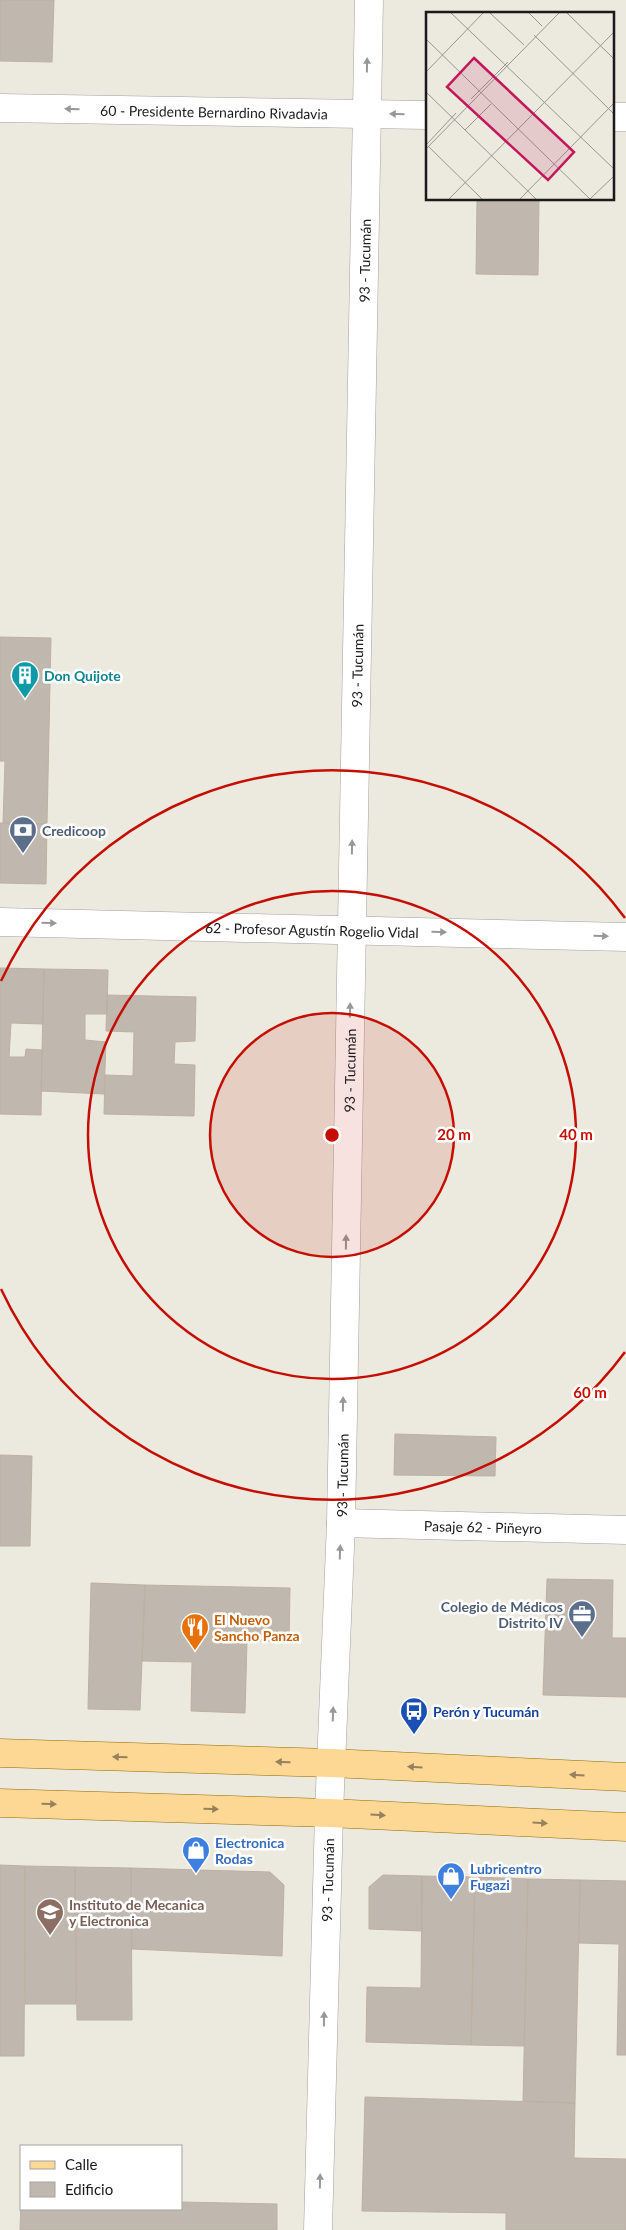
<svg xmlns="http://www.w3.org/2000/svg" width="626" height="2230" font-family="Lato,sans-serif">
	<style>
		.building { fill: #c0b8af; stroke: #beb0a2 }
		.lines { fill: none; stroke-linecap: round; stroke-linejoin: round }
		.minor-casing { stroke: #a1a1a1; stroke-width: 29 }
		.major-casing { stroke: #916b00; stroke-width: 29 }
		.minor { stroke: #fff; stroke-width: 28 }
		.major { stroke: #fdd794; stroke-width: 28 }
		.oneway { fill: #989898 }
		.oneway2 { fill: #97825d }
		.ring { fill: none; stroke: #c50e00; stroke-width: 2.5 }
		.labels { text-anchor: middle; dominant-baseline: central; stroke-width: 5; stroke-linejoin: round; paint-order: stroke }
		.street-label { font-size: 14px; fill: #1a1a1a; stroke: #fff }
		.culture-label { font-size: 14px; font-weight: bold; fill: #0d838f; stroke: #fff; text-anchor: start }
		.service-label { font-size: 14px; font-weight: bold; fill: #4e5e75; stroke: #fff; text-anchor: start }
		.food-label { font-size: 14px; font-weight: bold; fill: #c56008; stroke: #fff; text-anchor: start }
		.transit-label { font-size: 14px; font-weight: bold; fill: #164399; stroke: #fff; text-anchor: start }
		.shop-label { font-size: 14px; font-weight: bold; fill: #366cbe; stroke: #fff; text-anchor: start }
		.education-label { font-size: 14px; font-weight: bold; fill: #785e54; stroke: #fff; text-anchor: start }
		.inset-road { fill: none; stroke: #989690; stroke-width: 1 }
		.view { fill: #c2185b; fill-opacity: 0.15; stroke: #c2185b; stroke-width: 2.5 }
		.inset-edge { fill: none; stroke: #1a1a1a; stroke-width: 2.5 }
		.centre { fill: #c50e00; stroke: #fff; stroke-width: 2.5 }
		.ring-label { font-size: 15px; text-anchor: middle; font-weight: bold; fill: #c50e00; stroke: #fff; stroke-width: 5; stroke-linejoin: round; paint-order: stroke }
	</style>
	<rect width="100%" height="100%" fill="#ece9df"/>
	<path class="building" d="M0 0H54L52 62 0 61Z
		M477 199H539L538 275 476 274Z
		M0 637 51 638 47 824 3 823 5 761H0Z
		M0 823 47 824 46 884 0 883Z
		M0 968 44 969 43 1024 11 1023 9 1057H25L26 1049 42 1050 41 1115 0 1114Z
		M44 969 108 970 107 1014H85V1040L106 1042 104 1094 41 1091Z
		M107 995 196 997 195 1041 175 1042 174 1064 195 1065 194 1116 104 1114 105 1075 133 1076 134 1032 106 1031Z
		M395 1434 496 1437 495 1476 394 1475Z
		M0 1455 32 1456 30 1546H0Z
		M547 1579 613 1580 612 1638H626V1697L543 1695Z
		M91 1583 145 1585 140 1710 88 1709Z
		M145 1585 290 1588 289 1641H247L245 1713 191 1711 192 1662 142 1661Z
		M0 1865 25 1866 24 2056H0Z
		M25 1866 75 1867 76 2004H25Z
		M75 1867 131 1868 132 2020H77Z
		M131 1868 270 1872 284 1885 282 1956 132 1949Z
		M383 1875 422 1876V1931L369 1929V1887Z
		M422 1876 475 1877 471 2045 366 2042 367 1987 421 1988Z
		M475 1877 528 1879 524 2046 471 2045Z
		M528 1879 580 1880 575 2103 523 2101Z
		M580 1880 626 1881V2055H617L619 1944 579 1943Z
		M365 2097 575 2103 574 2158 626 2159V2230H506V2213L362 2211Z
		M21 2201V2209H181V2202L277 2204V2230H20Z"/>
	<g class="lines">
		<g class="minor-casing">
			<g id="minor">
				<path id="s1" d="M0 108 427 115"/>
				<path d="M612 117H626"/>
				<path id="s2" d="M0 922 626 937"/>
				<path id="s3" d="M341 1523 626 1530"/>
				<path id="s4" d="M318 2230 329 1813 341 1523 369 0"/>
			</g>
		</g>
		<g class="major-casing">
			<path id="major" d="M0 1753 331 1763 626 1777
				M0 1803 329 1813 626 1827"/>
		</g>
		<use href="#minor" class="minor"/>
		<use href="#major" class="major"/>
	</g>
	<defs><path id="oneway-solid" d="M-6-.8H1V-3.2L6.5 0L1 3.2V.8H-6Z" transform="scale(1.25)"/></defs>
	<g class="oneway">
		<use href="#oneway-solid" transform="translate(367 65) rotate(-89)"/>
		<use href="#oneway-solid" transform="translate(72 109) rotate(-179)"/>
		<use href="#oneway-solid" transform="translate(397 114) rotate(-179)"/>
		<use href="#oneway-solid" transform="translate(352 847) rotate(-89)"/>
		<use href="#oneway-solid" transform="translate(49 923) rotate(1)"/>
		<use href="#oneway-solid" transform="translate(439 932) rotate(2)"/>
		<use href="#oneway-solid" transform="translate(601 936) rotate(2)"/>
		<use href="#oneway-solid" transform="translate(350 1010) rotate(-89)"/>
		<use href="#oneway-solid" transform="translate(346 1242) rotate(-89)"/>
		<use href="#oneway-solid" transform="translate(343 1404) rotate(-89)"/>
		<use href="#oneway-solid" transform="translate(340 1552) rotate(-88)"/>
		<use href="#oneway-solid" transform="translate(333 1714) rotate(-88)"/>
		<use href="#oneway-solid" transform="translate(324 2019) rotate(-89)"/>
		<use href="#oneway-solid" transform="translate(320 2181) rotate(-89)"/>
	</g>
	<g class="oneway2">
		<use href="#oneway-solid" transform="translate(120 1757) rotate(-178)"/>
		<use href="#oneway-solid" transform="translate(283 1762) rotate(-178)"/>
		<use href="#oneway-solid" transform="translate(415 1767) rotate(-177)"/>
		<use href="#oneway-solid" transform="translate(577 1775) rotate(-177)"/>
		<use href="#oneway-solid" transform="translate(49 1804) rotate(2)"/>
		<use href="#oneway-solid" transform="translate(211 1809) rotate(2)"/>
		<use href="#oneway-solid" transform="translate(378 1815) rotate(3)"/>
		<use href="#oneway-solid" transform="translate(540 1823) rotate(3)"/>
	</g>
	<circle cx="332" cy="1135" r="122" fill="#c50e00" fill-opacity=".12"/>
	<g class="ring">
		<circle cx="332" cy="1135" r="122"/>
		<circle cx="332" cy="1135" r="244"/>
		<path d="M625 1352A365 365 0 0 1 1 1289M1 981A365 365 0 0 1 625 918"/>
	</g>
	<defs>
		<g id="building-pin" transform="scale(1.4375)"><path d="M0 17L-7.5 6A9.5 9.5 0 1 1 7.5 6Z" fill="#0f9aa8" stroke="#fff"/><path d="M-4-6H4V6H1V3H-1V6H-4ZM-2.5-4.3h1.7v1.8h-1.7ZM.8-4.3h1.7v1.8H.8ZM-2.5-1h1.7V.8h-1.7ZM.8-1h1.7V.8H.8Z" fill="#fff"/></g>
		<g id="bank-pin" transform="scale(1.4375)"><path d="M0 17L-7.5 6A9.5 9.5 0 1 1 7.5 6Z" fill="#5c6f8a" stroke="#fff"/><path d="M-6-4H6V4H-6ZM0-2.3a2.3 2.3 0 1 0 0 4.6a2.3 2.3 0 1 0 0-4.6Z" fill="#fff"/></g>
		<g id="office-pin" transform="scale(1.4375)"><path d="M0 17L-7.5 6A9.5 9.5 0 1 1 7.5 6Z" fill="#5c6f8a" stroke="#fff"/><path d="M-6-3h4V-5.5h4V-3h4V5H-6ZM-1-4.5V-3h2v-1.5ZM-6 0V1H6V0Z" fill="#fff"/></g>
		<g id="restaurant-pin" transform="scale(1.4375)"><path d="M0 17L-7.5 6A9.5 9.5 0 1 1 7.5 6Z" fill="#e8710a" stroke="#fff"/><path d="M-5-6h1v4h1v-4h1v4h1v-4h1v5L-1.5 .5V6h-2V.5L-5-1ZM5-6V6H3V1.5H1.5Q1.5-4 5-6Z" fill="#fff"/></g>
		<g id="bus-pin" transform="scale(1.4375)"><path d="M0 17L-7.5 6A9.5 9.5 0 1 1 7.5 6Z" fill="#1a4fb4" stroke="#fff"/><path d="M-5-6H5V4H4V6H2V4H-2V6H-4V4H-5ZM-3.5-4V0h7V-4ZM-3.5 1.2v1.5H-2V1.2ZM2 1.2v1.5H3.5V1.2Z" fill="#fff"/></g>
		<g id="shop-pin" transform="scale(1.4375)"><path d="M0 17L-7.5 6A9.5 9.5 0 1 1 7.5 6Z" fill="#3f7fe0" stroke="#fff"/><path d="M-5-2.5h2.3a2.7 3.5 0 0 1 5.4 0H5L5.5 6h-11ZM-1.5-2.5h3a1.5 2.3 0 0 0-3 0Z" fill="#fff"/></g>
		<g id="university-pin" transform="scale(1.4375)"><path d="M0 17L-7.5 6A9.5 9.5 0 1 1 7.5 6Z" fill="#8d6e63" stroke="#fff"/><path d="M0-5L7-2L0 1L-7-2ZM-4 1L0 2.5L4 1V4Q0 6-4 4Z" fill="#fff"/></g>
	</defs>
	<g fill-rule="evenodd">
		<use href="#building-pin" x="25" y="675"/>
		<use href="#bank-pin" x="23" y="830"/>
		<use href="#office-pin" x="582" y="1614"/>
		<use href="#restaurant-pin" x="195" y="1627"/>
		<use href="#bus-pin" x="414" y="1711"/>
		<use href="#shop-pin" x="196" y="1850"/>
		<use href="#shop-pin" x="451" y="1876"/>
		<use href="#university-pin" x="50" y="1912"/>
	</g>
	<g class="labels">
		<g class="street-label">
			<text stroke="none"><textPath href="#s1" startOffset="214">60 - Presidente Bernardino Rivadavia</textPath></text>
			<text stroke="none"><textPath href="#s4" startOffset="1970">93 - Tucumán</textPath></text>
			<text stroke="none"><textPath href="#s4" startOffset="1565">93 - Tucumán</textPath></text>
			<text stroke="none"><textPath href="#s2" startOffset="312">62 - Profesor Agustín Rogelio Vidal</textPath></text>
			<text stroke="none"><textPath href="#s4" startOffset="1160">93 - Tucumán</textPath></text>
			<text stroke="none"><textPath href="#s4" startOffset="755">93 - Tucumán</textPath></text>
			<text stroke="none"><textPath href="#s3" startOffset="142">Pasaje 62 - Piñeyro</textPath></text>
			<text stroke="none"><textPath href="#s4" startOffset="350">93 - Tucumán</textPath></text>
		</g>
		<g class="culture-label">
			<text x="44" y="675">Don Quijote</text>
		</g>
		<g class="service-label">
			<text x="42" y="830">Credicoop</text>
			<text x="563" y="1606" text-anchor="end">Colegio de Médicos<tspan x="563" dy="16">Distrito IV</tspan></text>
		</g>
		<g class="food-label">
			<text x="214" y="1619">El Nuevo<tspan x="214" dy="16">Sancho Panza</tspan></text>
		</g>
		<g class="transit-label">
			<text x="433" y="1711">Perón y Tucumán</text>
		</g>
		<g class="shop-label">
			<text x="215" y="1842">Electronica<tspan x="215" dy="16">Rodas</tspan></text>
			<text x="470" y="1868">Lubricentro<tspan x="470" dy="16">Fugazi</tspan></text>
		</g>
		<g class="education-label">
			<text x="69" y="1904">Instituto de Mecanica<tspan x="69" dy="16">y Electronica</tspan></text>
		</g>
	</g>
	<g transform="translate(426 12)">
		<rect width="188" height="188" fill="#ece9df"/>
		<path class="inset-road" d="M24 0 188 157M63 0 98 33M102 0 116 14M140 0 188 47M108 23 188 102M0 27 164 187M0 60 58 0M0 80 110 187M45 87 82 50M39 118 65 92M0 133 30 101M2 134 56 187M0 137 134 0M23 187 188 20M94 187 188 91M164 187 188 164"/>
		<path class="view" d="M48 46 148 140 122 168 21 75Z"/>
		<rect width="188" height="188" class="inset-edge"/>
	</g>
	<circle cx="332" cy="1135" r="8" class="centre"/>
	<g class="ring-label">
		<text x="454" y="1140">20 m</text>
		<text x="576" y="1140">40 m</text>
		<text x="590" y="1398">60 m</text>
	</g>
	<rect x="20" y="2145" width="162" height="65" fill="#ffffff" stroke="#a3a3a3"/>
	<rect x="30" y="2161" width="25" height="8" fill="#fdd794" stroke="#a3a3a3"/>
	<text x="65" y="2170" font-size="15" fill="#1a1a1a">Calle</text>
	<rect x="30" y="2182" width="25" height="15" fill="#c0b8af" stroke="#a3a3a3"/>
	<text x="65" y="2195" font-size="15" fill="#1a1a1a">Edificio</text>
</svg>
